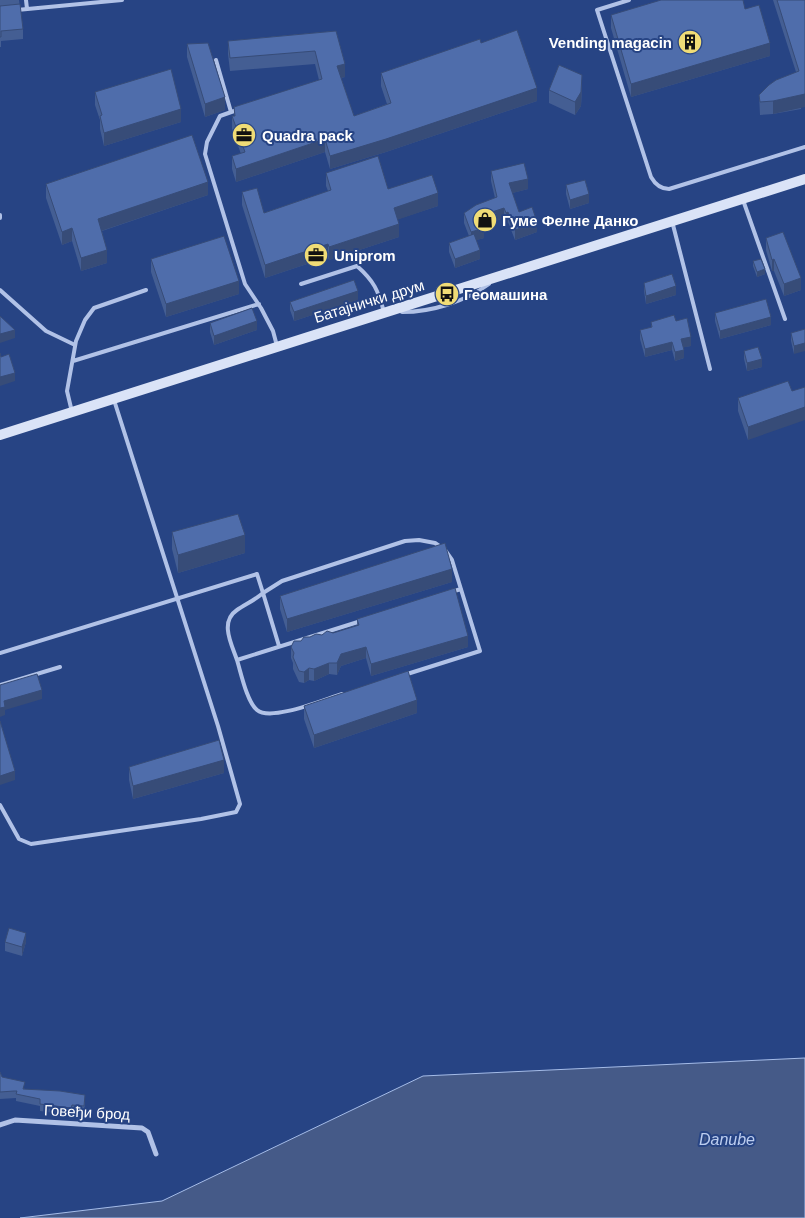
<svg xmlns="http://www.w3.org/2000/svg" width="805" height="1218" font-family="Helvetica,sans-serif">
	<style>
		.water { fill: #455a88; stroke: #a5bce8 }
		.lines { fill: none; stroke-linecap: round; stroke-linejoin: round }
		.lane { stroke: #b1c2e7; stroke-width: 4 }
		.street { stroke: #b1c2e7; stroke-width: 5 }
		.secondary { stroke: #dae3f7; stroke-width: 10 }
		.wall { fill: #445e93 }
		.shaded-wall { fill: #374c78 }
		.building { fill: #4f6dab; stroke: #374c78 }
		.labels { text-anchor: middle; dominant-baseline: central; stroke-width: 4; stroke-linejoin: round; paint-order: stroke }
		.poi-label { font-size: 15px; font-weight: bold; fill: #fff; stroke: #274484; text-anchor: start }
		.street-label { font-size: 15px; fill: #fff; stroke: #274484 }
		.water-label { font-size: 16px; font-style: italic; fill: #bccdef; stroke: #274484 }
	</style>
	<rect width="100%" height="100%" fill="#274484"/>
	<path class="water" d="M805 1058V1218H20L162 1201 423 1076Z"/>
	<g class="lines">
		<path class="lane" d="M26 0 27 9
			M629 0 597 10 651 177C655 184 661 189 669 189L805 147
			M17 10 122 0
			M216 60 231 112
			M237 110 220 116 207 142 205 154 245 284 261 308 273 331 277 346
			M743 200 785 319
			M0 215V218
			M672 221 710 369
			M301 284 357 266C374 281 378 290 384 312
			M0 290 46 331 75 345
			M402 312C432 312 464 302 489 284
			M73 361 259 304
			M72 412 67 391 76 341 85 320 94 308 146 290
			M451 592 461 589
			M279 646 263 593 282 581 405 541 419 540 435 543 445 550 452 560 480 651 404 675
			M0 653 257 574 263 593C255 600 246 604 237 610 219 622 232 645 237 660
			M0 685 60 667
			M342 694C325 699 271 722 257 710 247 702 241 673 237 660L361 621
			M0 805 19 839 31 844 201 819 236 812 240 804 218 726 114 400"/>
		<path class="street" d="M0 1125 15 1120 142 1128 148 1132 156 1154"/>
		<path class="secondary" d="M0 435 805 179"/>
	</g>
	<path class="wall" d="M0 0H19L23 29V39L1 41V47H0Z
		M773 0H805L801 109 773 114 760 115 759 95 796 72Z
		M745 9 770 56 631 97 611 28V15Z
		M336 31 345 77 341 78 354 116 387 104 381 86V73L481 43 537 101 386 152 330 169 325 152 236 182 232 169V156L241 154 232 129V116H234V107L319 80 315 64 230 71 228 54V41Z
		M187 44 225 110 205 117 187 57Z
		M582 88 581 106 575 115 549 103V90Z
		M95 92 181 122 104 146 100 129V120L95 105Z
		M491 171 528 189 512 193 519 212 537 232 515 240 508 222 506 223 504 218 483 225 484 238 476 240 480 259 455 268 449 252V243L469 236 464 223V213L495 198 491 181Z
		M326 173 388 189 438 206 398 219 399 237 329 260 328 257 265 278 242 205V192L264 213 328 191 326 186Z
		M46 184 208 195 102 231 107 263 81 271 72 241 62 245 46 198Z
		M566 185 589 203 570 209 566 194Z
		M766 238 801 290 784 296 774 271H772L766 250Z
		M151 259 239 294 166 317 151 272Z
		M753 261 765 274 757 277 753 266Z
		M644 283 676 295 646 304 644 291Z
		M358 300 294 321 290 310V302Z
		M715 313 771 325 720 339 715 321Z
		M676 321 691 346 684 347V358L675 361 672 350 645 357 640 339V330L651 328V322Z
		M210 323 257 330 214 345 210 332Z
		M805 329 794 354 791 341V333Z
		M744 351 762 367 747 371 744 359Z
		M792 391 748 440 738 411V398Z
		M172 532 245 553 178 573 172 549Z
		M452 582 287 632 280 609V596Z
		M357 619 468 647 371 676 366 658 341 666 337 675 329 674 314 681 309 680 304 683 299 682 293 669V663L291 658V647L310 637 333 633 357 625Z
		M304 706 417 713 314 748 304 719Z
		M129 767 224 773 133 799 129 780Z
		M5 942H26L22 956 5 951Z
		M0 1072 2 1077 25 1089 85 1102 84 1113 72 1112 71 1115 40 1111V1106L16 1101V1098L0 1099Z"/>
	<path class="shaded-wall" d="M770 43V56L631 97V84Z
		M345 64V77L337 79V66Z
		M582 75V88L581 106 575 115V102Z
		M537 88V101L386 152 330 169V156Z
		M805 94V107L773 114V101Z
		M225 97V110L205 117V104Z
		M181 109V122L104 146V133Z
		M325 139V152L236 182V169Z
		M528 179V189L509 194V183Z
		M208 182V195L98 232V219Z
		M438 193V206L394 221V208Z
		M589 194V203L570 209V200Z
		M504 208V218L480 226V216Z
		M508 212V222L506 223V213Z
		M537 222V232L515 240V230Z
		M399 224V237L329 260V247Z
		M72 228V241L62 245V232Z
		M484 228V238L471 242V232Z
		M328 244V257L265 278V265Z
		M107 250V263L81 271V258Z
		M480 250V259L455 268V259Z
		M774 259V271H772V260Z
		M765 269V274L757 277V272Z
		M801 278V290L784 296V284Z
		M239 281V294L166 317V304Z
		M676 286V295L646 304V296Z
		M358 291V300L294 321V312Z
		M771 317V325L720 339V331Z
		M257 321V330L214 345V336Z
		M15 330V338L0 343V334Z
		M691 337V346L681 348V339Z
		M672 342V350L645 357V349Z
		M805 343V351L794 354V346Z
		M684 350V358L675 361V352Z
		M762 359V367L747 371V363Z
		M15 373V381L0 386V377Z
		M805 407V420L748 440V427Z
		M245 535V553L178 573V555Z
		M452 569V582L287 632V619Z
		M468 636V647L371 676V664Z
		M366 647V658L341 666 337 675V663L341 654Z
		M329 663V674L314 681V669Z
		M309 668V680L304 683V672Z
		M42 690V699L5 710V715L0 717V708L4 701Z
		M417 700V713L314 748V735Z
		M224 760V773L133 799V786Z
		M15 771V780L0 785V776Z
		M26 933V942L22 956V947Z"/>
	<path class="building" d="M661 0H743L745 9 759 5 770 43 631 84 611 15Z
		M777 0H805V94L773 101 760 102 759 95 769 85 776 80 799 71Z
		M20 4 23 29 1 31V37H0V6Z
		M517 30 537 88 386 139 330 156 325 139 236 169 232 156 245 152 232 116H235L234 107 322 79 315 51 230 58 228 41 336 31 345 64 337 66 354 116 391 103 381 73 480 39 481 43Z
		M208 43 225 97 205 104 187 44Z
		M559 65 582 75 581 92 575 102 549 90Z
		M171 69 181 109 104 133 100 116 102 115 95 92Z
		M192 135 208 182 98 219 107 250 81 258 72 228 62 232 46 184Z
		M378 156 388 189 432 175 438 193 394 208 399 224 329 247 328 244 265 265 242 192 257 188 264 213 331 190 326 173Z
		M524 163 528 179 509 183 519 212 532 207 537 222 515 230 508 212 506 213 504 208 480 216 484 228 471 232 464 213 476 205 497 197 491 171Z
		M585 180 589 194 570 200 566 185Z
		M783 232 801 278 784 284 774 259 772 260 766 238Z
		M474 234 480 250 455 259 449 243Z
		M224 236 239 281 166 304 151 259Z
		M761 259 765 269 757 272 753 261Z
		M672 274 676 286 646 296 644 283Z
		M354 280 358 291 294 312 290 302Z
		M766 299 771 317 720 331 715 313Z
		M252 308 257 321 214 336 210 323Z
		M674 315 676 321 687 318 691 337 681 339 684 350 675 352 672 342 645 349 640 330 652 327 651 322Z
		M0 316 15 330 0 334Z
		M805 329V343L794 346 791 333Z
		M758 347 762 359 747 363 744 351Z
		M0 353 1 357 9 354 15 373 0 377Z
		M788 381 792 391 805 387V407L748 427 738 398Z
		M238 514 245 535 178 555 172 532Z
		M445 543 452 569 287 619 280 596Z
		M455 588 468 636 371 664 366 647 341 654 337 663H329L314 669 309 668 304 672 299 671 293 657 294 653 291 647 294 641H301L304 637H310L316 634 322 635 327 631 333 633 359 625 357 619Z
		M408 671 417 700 314 735 304 706Z
		M37 674 42 690 4 701 5 707 0 708V685Z
		M0 721 15 771 0 776Z
		M219 740 224 760 133 786 129 767Z
		M9 928 26 933 22 947 5 942Z
		M0 1072 2 1077 25 1082 23 1089 60 1091 85 1095 84 1106 72 1105 71 1108 40 1104V1099L16 1094 17 1091H14L0 1092Z"/>
	<defs>
		<g id="building-disc" transform="scale(1.25)"><circle r="9.5" fill="#f0dc76" stroke="#274484"/><path d="M-4-6H4V6H1V3H-1V6H-4ZM-2.5-4.3h1.7v1.8h-1.7ZM.8-4.3h1.7v1.8H.8ZM-2.5-1h1.7V.8h-1.7ZM.8-1h1.7V.8H.8Z" fill="#111"/></g>
		<g id="office-disc" transform="scale(1.25)"><circle r="9.5" fill="#f0dc76" stroke="#274484"/><path d="M-6-3h4V-5.5h4V-3h4V5H-6ZM-1-4.5V-3h2v-1.5ZM-6 0V1H6V0Z" fill="#111"/></g>
		<g id="shop-disc" transform="scale(1.25)"><circle r="9.5" fill="#f0dc76" stroke="#274484"/><path d="M-5-2.5h2.3a2.7 3.5 0 0 1 5.4 0H5L5.5 6h-11ZM-1.5-2.5h3a1.5 2.3 0 0 0-3 0Z" fill="#111"/></g>
		<g id="bus-disc" transform="scale(1.25)"><circle r="9.5" fill="#f0dc76" stroke="#274484"/><path d="M-5-6H5V4H4V6H2V4H-2V6H-4V4H-5ZM-3.5-4V0h7V-4ZM-3.5 1.2v1.5H-2V1.2ZM2 1.2v1.5H3.5V1.2Z" fill="#111"/></g>
	</defs>
	<g fill-rule="evenodd">
		<use href="#building-disc" x="690" y="42"/>
		<use href="#office-disc" x="244" y="135"/>
		<use href="#shop-disc" x="485" y="220"/>
		<use href="#office-disc" x="316" y="255"/>
		<use href="#bus-disc" x="447" y="294"/>
	</g>
	<g class="labels">
		<g class="poi-label">
			<text x="672" y="42" text-anchor="end">Vending magacin</text>
			<text x="262" y="135">Quadra pack</text>
			<text x="502" y="220">Гуме Фелне Данко</text>
			<text x="334" y="255">Uniprom</text>
			<text x="464" y="294">Геомашина</text>
		</g>
		<g class="street-label">
			<text transform="translate(369 301) rotate(-17)">Батајнички друм</text>
			<text transform="translate(87 1112) rotate(3)">Говеђи брод</text>
		</g>
		<g class="water-label">
			<text x="727" y="1139">Danube</text>
		</g>
	</g>
</svg>
